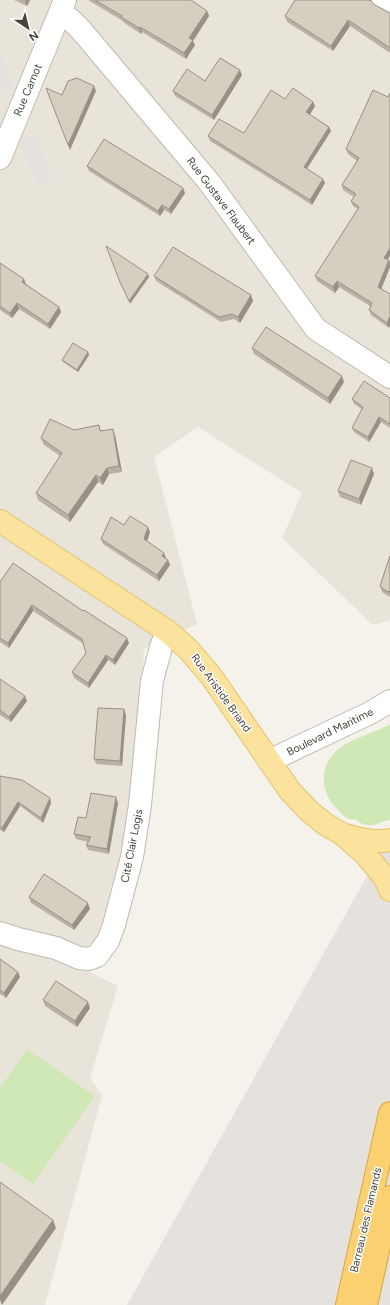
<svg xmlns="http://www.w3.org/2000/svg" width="390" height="1305" font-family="Figtree,sans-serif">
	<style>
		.residential { fill: #e9e4d9 }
		.industrial { fill: #e5e1dc }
		.green { fill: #cfe8b5 }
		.parking { fill: #e4e2df }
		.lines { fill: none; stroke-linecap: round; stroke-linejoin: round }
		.minor-casing { stroke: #c0baae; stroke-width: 24 }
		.major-casing { stroke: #e1c26d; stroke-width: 24 }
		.highway-casing { stroke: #daa640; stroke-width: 24 }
		.minor { stroke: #fff; stroke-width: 22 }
		.major { stroke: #fbe39e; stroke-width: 22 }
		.highway { stroke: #fad071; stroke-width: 22 }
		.wall { fill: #b8b1a6 }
		.shaded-wall { fill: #969087 }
		.building { fill: #d6cec1; stroke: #969087 }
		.labels { text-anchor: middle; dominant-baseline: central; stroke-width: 3; stroke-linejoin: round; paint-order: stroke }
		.street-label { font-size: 11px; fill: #494339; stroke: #fff }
	</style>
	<rect width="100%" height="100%" fill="#f5f2eb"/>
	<path class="residential" d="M0 0H390V620L373 625 282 538 302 493 198 427 154 457 197 624 144 649 138 787 123 842 100 944 86 970 118 986 90 1078 102 1096 45 1305H0Z"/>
	<path class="industrial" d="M390 835V1305H127Z"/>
	<path class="green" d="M390 724V820C382 820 376 827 367 825 363 825 359 822 356 820 353 819 349 820 347 818 344 817 342 814 340 812 322 796 317 771 335 752 346 740 375 733 390 724Z
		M27 1049 95 1096 33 1184 0 1161V1088Z"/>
	<path class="parking" d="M0 51 14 85 0 91Z
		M35 134 53 179 38 186 20 141Z"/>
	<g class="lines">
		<g class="minor-casing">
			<path id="minor" d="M383 0 390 4
				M58 17 70 19 81 30 209 182 316 329 390 377
				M0 158 65 0
				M269 761 372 712 390 701
				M0 933 18 939 56 948 79 958 89 959 97 956 108 941 114 925 132 857 140 805 152 681 161 647 167 631"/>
		</g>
		<g class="major-casing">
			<path id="major" d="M0 521 167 631 187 648 211 676 290 791 309 811 325 824 342 834 365 854 385 878 390 890
				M345 835C361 839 374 843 390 840"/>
		</g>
		<g class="highway-casing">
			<path id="highway" d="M347 1305 390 1113
				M366 1305 390 1197"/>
		</g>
		<use href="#minor" class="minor"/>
		<use href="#major" class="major"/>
		<use href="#highway" class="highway"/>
	</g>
	<path class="wall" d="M14 0H30L27 6Z
		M88 0H191L207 11 209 16 193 41 195 45 186 59 142 32 141 34 123 22V21Z
		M375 5 390 13V53L350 26 333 51 287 22 285 16Z
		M242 75 214 120 175 96 173 91Z
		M373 90 388 260 390 263V267L381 289 389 328 371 315 369 310 370 306 339 287 335 293 317 281 315 276 358 209 353 206 351 201 354 197 343 190 342 185 357 161 348 154 346 149Z
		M285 99 313 102 315 106 310 115 329 127 331 131 307 169 325 183 312 205 210 141 208 136 244 133Z
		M87 166 183 188 185 193 171 214 164 210 160 216 89 171Z
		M0 263 24 279 26 284 59 307 61 312 50 329 19 309 12 318 0 310Z
		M154 276 251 295 253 301 240 323 234 319 221 322 156 281Z
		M252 348 344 382 330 404 254 354Z
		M88 352 89 355 78 372 63 362 62 360Z
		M390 398V428L381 422 369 442 354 432 352 428 362 409 354 404 352 399Z
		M99 425 101 431 115 435 122 472 109 474 103 485 98 482 70 522 38 500 36 493 60 456 44 445 41 438 74 430Z
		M374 474 361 505 340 497 338 491Z
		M124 525 150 532 147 541 164 553 166 559 168 560 170 565 159 581 103 544 101 539Z
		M390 556V597L382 592 380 586Z
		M0 582 129 643 115 665 108 660 89 688 74 678 72 672 86 653 84 644 33 611 9 648 0 642Z
		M0 679 27 701 11 722 0 715Z
		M126 715 122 766 96 764 94 759Z
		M0 776 50 798 51 803 43 823 20 806 4 832 0 830Z
		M118 803 109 854 88 850 86 845 88 842 76 839 74 834 86 818Z
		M29 897 90 909 74 930 31 903Z
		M0 959 18 972 20 977 6 998 0 994Z
		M43 1000 90 1008 77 1027 45 1006Z"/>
	<path class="shaded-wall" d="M26 0H30L27 6 25 1Z
		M207 11 209 16 193 41 195 45 186 59 184 53 189 38Z
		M348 20 350 26 333 51 331 46Z
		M140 27 142 32 141 34 139 28Z
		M240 70 242 75 214 120 212 115Z
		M94 86 96 91 70 150 68 145Z
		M313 102 315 106 308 117 306 112Z
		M329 127 331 131 305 171 304 167Z
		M323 179 325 183 312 205 310 200Z
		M183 188 185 193 171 214 169 209Z
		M162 205 164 210 160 216 158 211Z
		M390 248V256L385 263 384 258Z
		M389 260 390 263V267L380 292 378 287Z
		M148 274 149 277 130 304 129 301Z
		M24 279 26 285 22 282Z
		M337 281 339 287 335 293 333 287Z
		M251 295 253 301 240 323 238 317Z
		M17 303 19 309 12 318 10 313Z
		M59 307 61 312 50 329 48 324Z
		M390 316V326L389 328 387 323Z
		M88 352 89 355 78 372 77 370Z
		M342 376 344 382 330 404 328 398Z
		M379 417 381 422 369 442 368 437Z
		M113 429 115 435 122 472 119 466Z
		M107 468 109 474 103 485 100 478Z
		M372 468 374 474 361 505 359 499Z
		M96 475 98 482 70 522 68 515Z
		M148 527 150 532 146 544 144 539Z
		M164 553 166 558 164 561 162 556Z
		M168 560 170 565 159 581 157 575Z
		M32 605 33 611 9 648 8 643Z
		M127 638 129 643 115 665 113 660Z
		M106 655 108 660 89 688 88 683Z
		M25 696 27 701 11 722 9 717Z
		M124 709 126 715 122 766 120 761Z
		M116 797 118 803 109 854 107 849Z
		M50 798 51 803 43 823 41 818Z
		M18 802 20 806 4 832 2 828Z
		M88 903 90 909 74 930 72 925Z
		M18 972 20 977 6 998 4 993Z
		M88 1002 90 1008 77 1027 75 1021Z
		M53 1220 56 1228 2 1305 0 1300V1296Z"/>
	<path class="building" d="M95 0H191L207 11 189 38 193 40 184 53 140 27 139 28 121 17 122 16Z
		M295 0H370L375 5 390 13V48L348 20 331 46 285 16Z
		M220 58 240 70 212 115 173 91 187 69 205 81Z
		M77 78 94 86 68 145 46 88 62 95 68 81Z
		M293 88 313 102 306 112 329 127 304 167 323 179 310 200 208 136 219 119 244 133 271 90 285 99Z
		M373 90 388 97 390 93V248L384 258 389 260 378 287 390 294V316L387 323 369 310 372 303 337 281 333 287 315 276 359 207 351 201 356 194 342 185 359 158 346 149Z
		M104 139 183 188 169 209 162 205 158 211 87 166Z
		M106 246 148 274 129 301 120 282Z
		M173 247 251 295 238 317 232 314 219 317 154 276Z
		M0 263 24 279 22 282 59 307 48 324 17 303 10 313 0 306Z
		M266 327 342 376 328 398 252 348Z
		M73 343 88 352 77 370 62 360Z
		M364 381 390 398V424L379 417 368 437 352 428 363 407 352 399Z
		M50 419 74 430 99 425 100 431 113 429 119 466 107 468 100 478 96 475 68 515 36 493 62 453 41 438Z
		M351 460 372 468 359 499 338 491Z
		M130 516 148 527 144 539 164 553 162 556 168 560 157 575 101 539 111 517 124 525Z
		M390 556V592L386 591 380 586Z
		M13 563 83 611 84 610 127 638 113 660 106 655 88 683 72 672 86 653 82 639 32 605 8 643 0 638V582Z
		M0 679 25 696 9 717 0 710Z
		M98 708 124 709 120 761 94 759Z
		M0 776 22 780 50 798 41 818 18 802 2 828 0 826Z
		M91 793 116 797 107 849 86 845 91 837 74 834 78 817 86 818Z
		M44 874 88 903 72 925 29 897Z
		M0 959 18 972 4 993 0 990Z
		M56 981 88 1002 75 1021 43 1000Z
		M0 1182 53 1220 0 1296Z"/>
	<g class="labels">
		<g class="street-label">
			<text transform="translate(28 90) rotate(-67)">Rue Carnot</text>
			<text transform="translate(221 201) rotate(53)">Rue Gustave Flaubert</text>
			<text transform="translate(221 693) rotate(54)">Rue Aristide Briand</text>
			<text transform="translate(330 732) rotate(-26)">Boulevard Maritime</text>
			<text transform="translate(132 846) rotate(-79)">Cité Clair Logis</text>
			<text transform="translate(366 1220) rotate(-77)">Barreau des Flamands</text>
		</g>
	</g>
	<g transform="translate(28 28) rotate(145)" stroke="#ffffff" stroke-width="3" paint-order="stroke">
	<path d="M0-3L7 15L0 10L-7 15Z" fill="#494339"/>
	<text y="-6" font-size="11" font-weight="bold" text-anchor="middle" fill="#494339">N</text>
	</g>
</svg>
